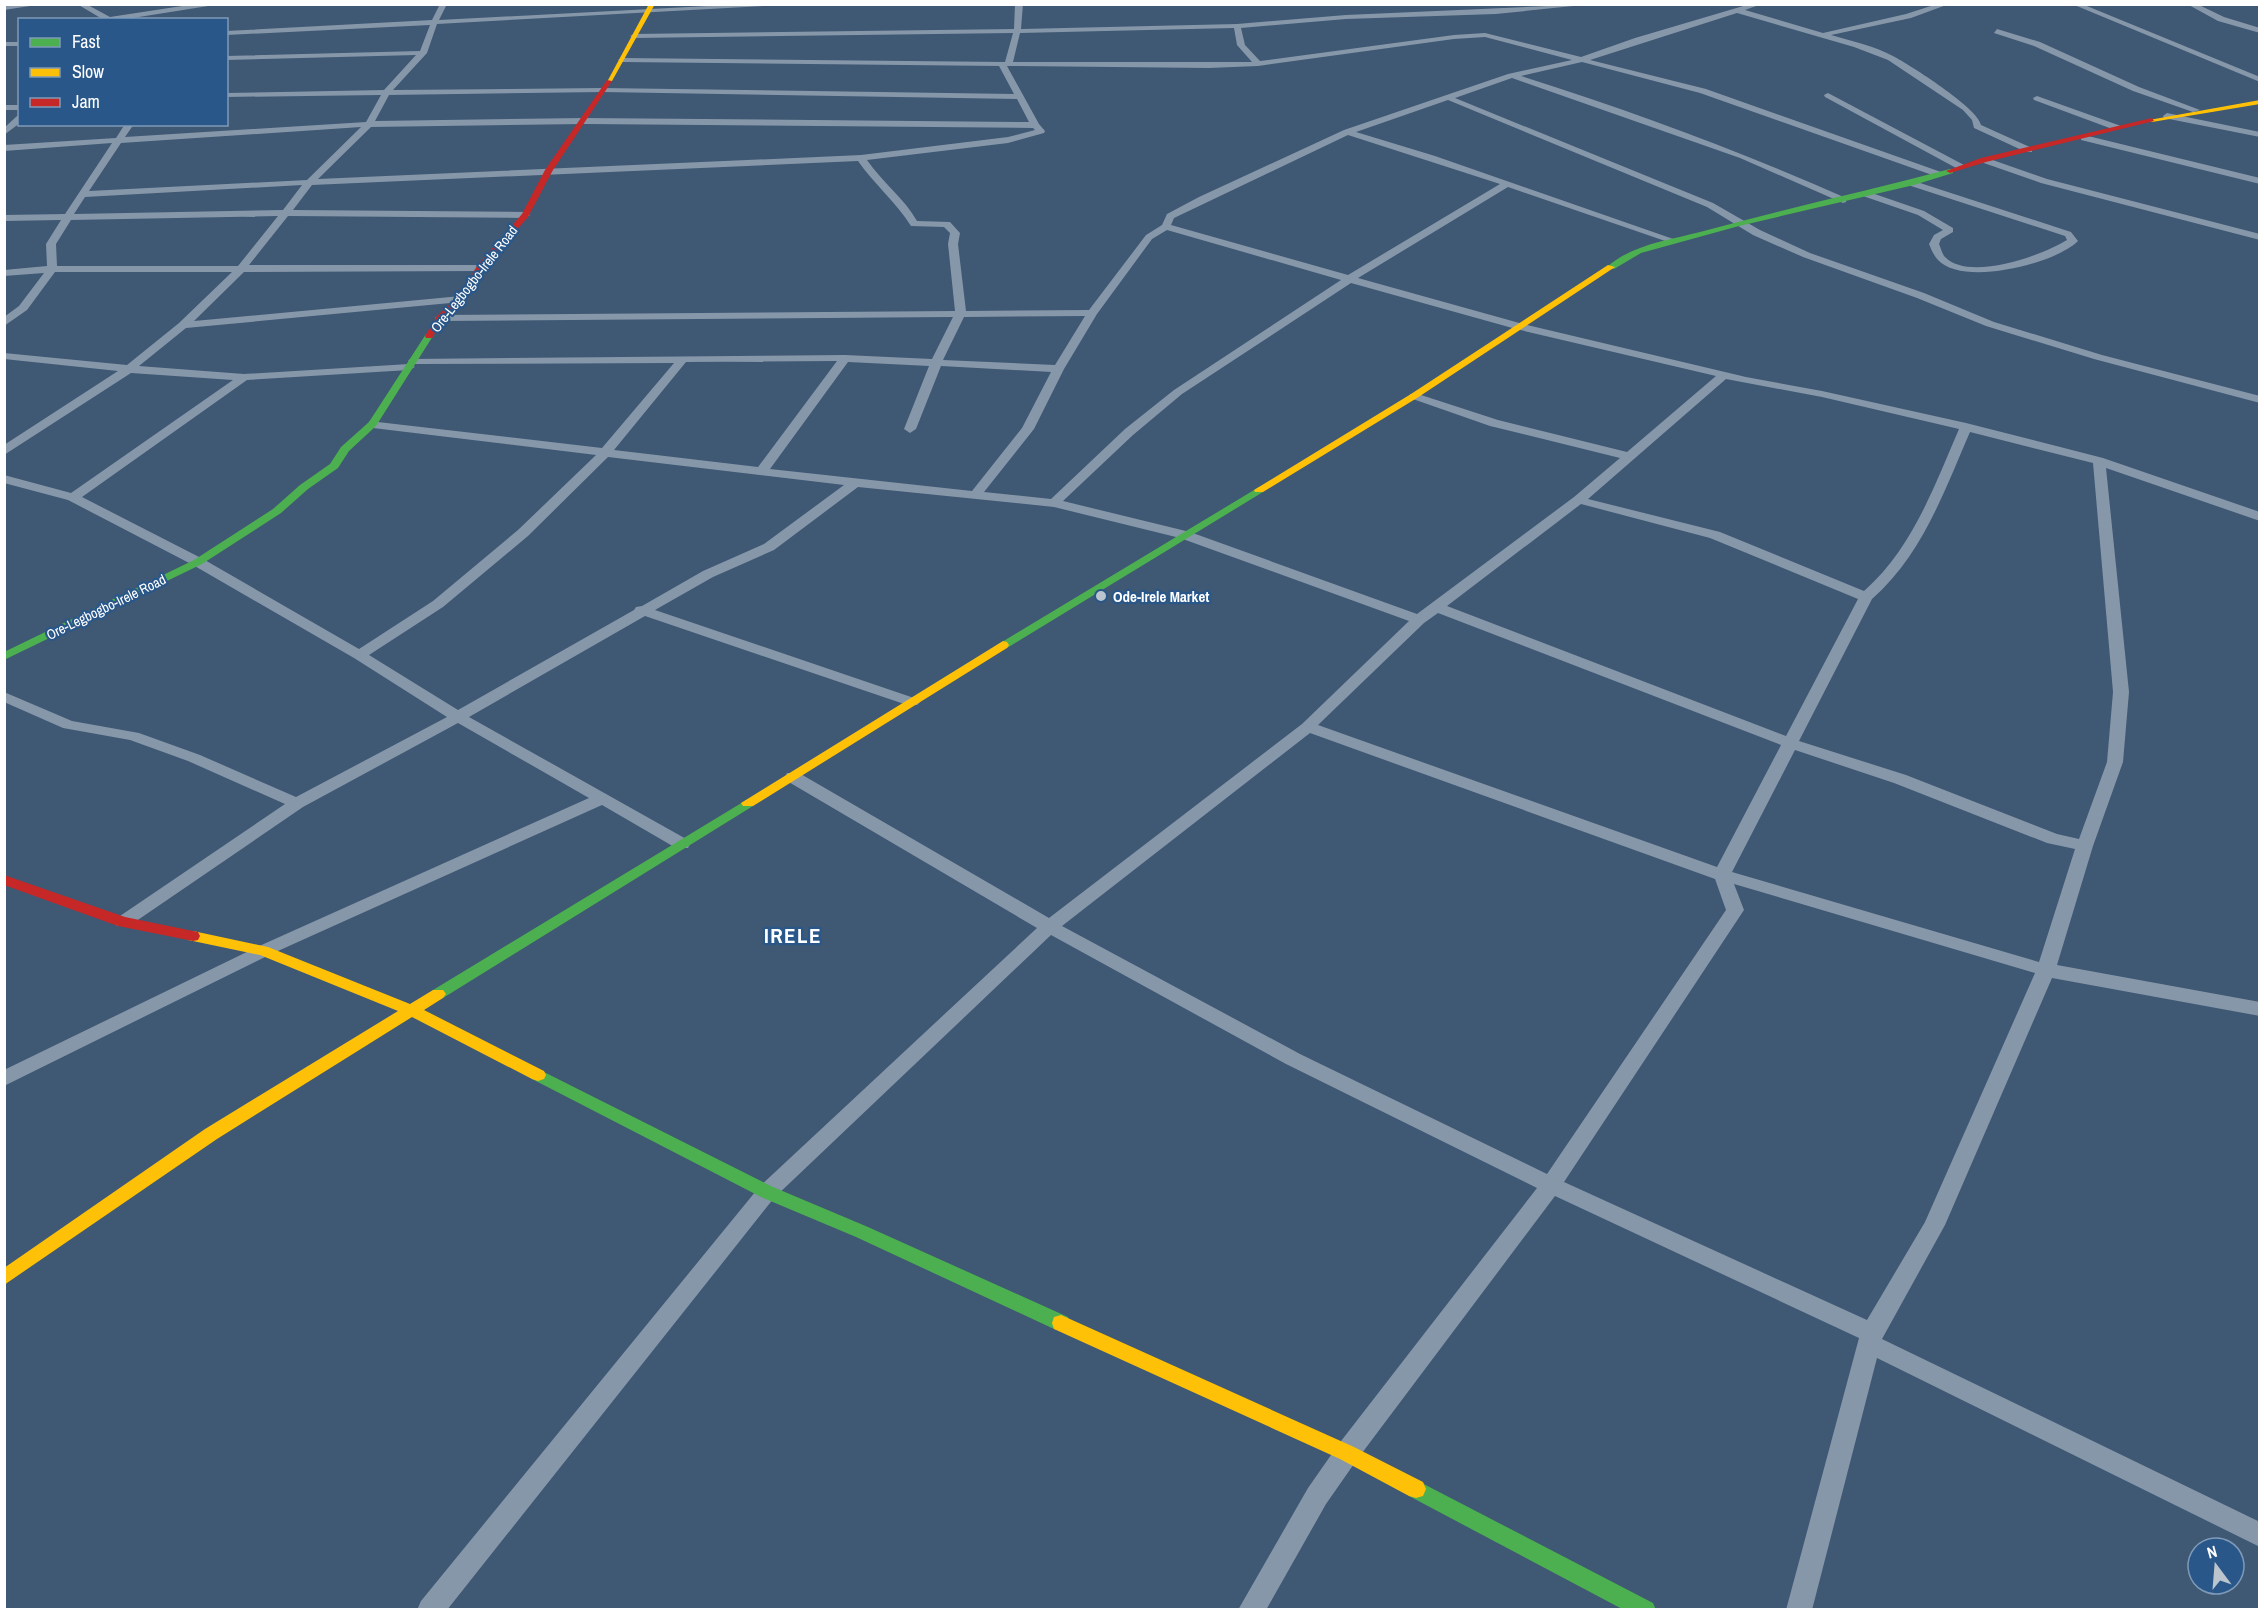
<svg xmlns="http://www.w3.org/2000/svg" width="2264" height="1614" font-family="'Archivo Narrow',sans-serif">
	<style>
		.lines { fill: none; stroke-linecap: round; stroke-linejoin: round }
		.street { fill: #8697a9; fill-rule: evenodd }
		.fast { fill: #4caf50; fill-rule: evenodd }
		.slow { fill: #ffc107; fill-rule: evenodd }
		.jam { fill: #c62828; fill-rule: evenodd }
		.poi-dot { fill: #bcc5ce; stroke: #295789; stroke-width: 2 }
		.labels { text-anchor: middle; dominant-baseline: central; stroke-width: 4.5; stroke-linejoin: round; paint-order: stroke }
		.far-street-label { font-size: 14px; fill: #fff; stroke: #295789 }
		.poi-label { font-size: 15px; font-weight: bold; fill: #fff; stroke: #295789; text-anchor: start }
		.district-label { font-size: 21px; font-weight: bold; letter-spacing: 1.5px; fill: #fff; stroke: #295789 }
	</style>
	<rect width="100%" height="100%" fill="#3f5873"/>
	<g class="lines">
		<path class="street" d="M16 4H43L4 10V6Z
			M77 4H86L110 17 195 4H221L120 20H104Z
			M440 4H447L439 20 745 4H800L437 24 427 53 393 90 603 88 1014 94 999 66 622 62 618 60 622 58 1005 62 1013 33 634 38 630 36 634 34 1014 29 1015 4H1023L1021 29 1237 24 1346 15 1593 4 1496 14 1346 19 1241 28 1245 45 1260 61 1454 35 1485 33 1581 57 1635 38 1750 4H1762L1745 10 1823 33 1906 14 1937 4H1949L1911 18 1831 35C1852 41 1874 46 1893 56 1910 65 1978 108 1981 125L2032 148V152H2026L1974 128 1972 120 1963 110 1888 60 1854 47 1737 13 1590 60 1706 89 1941 172V176H1935L1700 93 1582 62 1521 76C1632 111 1740 151 1846 198V202L1843 203 1740 158 1512 78 1455 98 1713 203 1760 230 1810 253 1924 293 1994 322 2102 355 2260 396V403L2094 359 1986 326 1917 298 1803 257 1753 235 1707 207 1448 100 1356 132 1435 156 1679 241 1671 243 1508 187 1358 278 1523 324 1746 377 1822 391 1966 423 2103 458 2260 512V521L2106 468 2129 692 2123 762 2093 846 2057 965 2260 1002V1016L2052 978 1945 1225 1882 1339 2260 1522V1547L1877 1358 1812 1610H1786L1859 1338 1555 1196 1356 1461 1326 1504 1266 1610H1238L1308 1488 1338 1445 1537 1188 1286 1064 1051 935 774 1198 447 1610H417L421 1601 760 1186 1037 928 787 781 785 777 787 773H799L1049 918 1302 724 1409 621 1180 538 1054 507 858 487 774 550 713 577 655 610 917 699 920 702 917 705H907L645 616 469 717 688 840 690 844 688 848H676L602 805 269 955 4 1086V1070L257 947 589 798 458 723 303 807 129 926H117L114 922 117 918 285 804 188 761 130 740 63 728 4 702V692L72 721 139 733 200 755 296 797 447 717 354 658 193 565 68 500 4 483V475L71 493 233 380 131 373 4 455V445L118 371 4 359V353L127 365 179 323 232 272H55L27 310 4 326V317L19 306 44 273 4 276V270L47 266 46 244 61 220 4 221V215L65 214 112 143 4 151V145L116 138 125 124H134L125 137 366 122 381 95 226 97V93L384 90 416 55 226 60V56L420 51 430 25 226 35V31L432 20ZM1234 28 1237 45 1252 62H1013L1020 33ZM1485 37 1572 60 1508 74 1344 130 1199 197 1167 214 1162 225 1146 235 1089 310 966 311 958 244 960 233 950 222 917 221C904 198 882 182 867 160L1008 143 1044 133 1045 131 1039 124 1007 66 1209 68 1258 66 1454 39ZM603 92 1017 99 1029 122 584 118 375 121 389 95ZM584 124 1033 128 1035 130 1008 137 861 155 318 179 371 127ZM361 127 307 180 89 191 121 143ZM1348 135 1500 184 1348 275 1171 225 1174 218ZM858 161C874 184 896 202 911 226L944 227 950 233 948 244 955 311 440 315 435 318 440 321 953 317 932 359 845 355 410 359 408 361 414 364 674 363 602 448 369 421V427L373 428 596 455 518 530 433 601 359 649 203 559 82 497 247 380 409 370 415 367 409 364 244 374 139 366 186 328 461 302 466 299 461 296 194 321 244 272 480 271 485 268 480 265H249L288 216 525 218 530 215 525 212 293 210 312 185ZM302 185 283 210 74 214 85 197ZM278 216 238 266H57L56 244 71 220ZM1167 230 1341 280 1174 390 1125 429 1051 499 984 492 1034 429 1064 369 1097 314 1152 239ZM1351 283 1516 329 1716 376 1627 452 1498 420 1418 394H1410V398L1490 426 1620 458 1574 497 1417 614 1190 532 1063 501 1133 435 1182 394ZM1085 316 1055 365 943 360 964 317ZM837 361 758 467 614 450 686 362ZM848 362 929 366 904 429 910 433 916 429 941 366 1051 372 1022 428 972 491 770 469ZM1726 379 1822 397 1959 429C1934 487 1912 549 1864 591L1720 532 1588 499ZM1970 432 2093 463 2113 692 2107 762 2079 839 2057 834 1906 775 1799 741 1872 599C1922 555 1944 492 1970 432ZM608 457 844 485 764 544 703 571 642 606 636 607 634 610 458 710 369 655 443 607 528 536ZM1581 504 1710 538 1858 599 1786 736 1447 606ZM1438 613 1781 745 1717 867 1318 725 1424 623ZM1310 733 1715 879 1726 910 1547 1174 1300 1054 1062 926ZM1795 750 1894 783 2047 843 2075 849 2039 962 1732 872ZM1734 884 2035 973 1925 1222 1867 1320 1564 1182 1744 910Z
			M2072 4H2082L2260 77V82Z
			M2187 4H2197L2224 17 2260 28V33L2218 21Z
			M1997 29 2040 42 2139 87 2200 110 2193 112 2133 91 2034 46 1994 33Z
			M4 42H20V46H4Z
			M1828 93 1964 165 1966 167 1958 169 1825 97 1824 95Z
			M2037 96 2121 126 2122 128 2115 130 2034 100 2033 98Z
			M4 105H20V110H4Z
			M2167 113 2260 132V137L2164 118 2163 116Z
			M17 116H20V123L4 135V128Z
			M2084 135 2260 178V184L2081 140V136Z
			M1981 158H1987L2047 179 2260 234V240L2041 183 1981 162Z
			M1908 181H1914L2071 232 2078 241C2055 264 1963 287 1938 260 1934 256 1931 249 1929 244L1934 235 1943 230 1918 215 1863 196V192H1869L1924 211 1953 228V232L1941 239 1939 244C1941 248 1942 254 1945 257 1969 282 2043 255 2067 240L2065 236 1908 185Z"/>
		<path class="fast" d="M1950 169H1953V173L1914 185 1739 226 1641 253 1614 269 1607 267C1631 245 1669 240 1700 232 1783 209 1867 191 1950 169Z
			M426 334 433 336 376 426 349 451 338 468 308 489 281 513 202 564 4 660V652L194 560 273 509 300 485 330 464 341 447 369 422Z
			M1259 487 1263 488V492L1007 648H999L997 645Z
			M748 799 753 800 755 803 753 806 443 998H433L430 994 433 990Z
			M538 1069 773 1187 868 1227 1068 1317 1070 1323 1068 1329 1061 1331 1054 1329 856 1237 761 1197 532 1079 530 1075 532 1071Z
			M1416 1480 1653 1603 1656 1610H1624L1409 1496 1406 1489 1409 1482Z"/>
		<path class="slow" d="M649 4H655L612 81 607 82Z
			M2260 100V104L2152 122 2149 120Z
			M1608 265 1615 267 1417 398 1263 492H1255L1254 490 1411 394Z
			M1003 641 1007 642 1009 645 1007 648 753 806H743L741 803Z
			M193 931 268 947 410 1004 433 990H443L446 994 443 998 424 1010 544 1071 546 1075 544 1079 538 1081 532 1079 412 1017 217 1139 4 1285V1268L205 1129 398 1011 260 955 188 940 186 936 188 932Z
			M1061 1315 1354 1447 1423 1482 1426 1489 1423 1496 1416 1498 1409 1496 1340 1459 1054 1329 1052 1323 1054 1317Z"/>
		<path class="jam" d="M607 80 612 81 553 170 528 217 483 269 464 301 443 320 432 338H426L425 336 437 316 458 297 477 266 522 214 545 170Z
			M2152 118 2154 121 1986 162 1950 173 1946 171 1981 158Z
			M4 875 125 917 193 931 198 932 200 936 198 940 193 941 118 926 4 885Z"/>
	</g>
	<circle class="poi-dot" cx="1101" cy="596" r="6"/>
	<g class="labels">
		<g class="far-street-label">
			<text transform="translate(474 279) rotate(-52)">Ore-Legbogbo-Irele Road</text>
			<text transform="translate(106 607) rotate(-26)">Ore-Legbogbo-Irele Road</text>
		</g>
		<g class="poi-label">
			<text x="1113" y="596">Ode-Irele Market</text>
		</g>
		<g class="district-label">
			<text x="793" y="935">IRELE</text>
		</g>
	</g>
	<rect width="2264" height="1614" fill="none" stroke="#ffffff" stroke-width="12"/>
	<rect x="18" y="18" width="210" height="108" fill="#295789" stroke="#7f9ab8" stroke-width="1.5"/>
	<rect x="30" y="38" width="30" height="9" fill="#4caf50" stroke="#7f9ab8" stroke-width="1.5"/>
	<text x="72" y="48" font-size="18" fill="#ffffff">Fast</text>
	<rect x="30" y="68" width="30" height="9" fill="#ffc107" stroke="#7f9ab8" stroke-width="1.5"/>
	<text x="72" y="78" font-size="18" fill="#ffffff">Slow</text>
	<rect x="30" y="98" width="30" height="9" fill="#c62828" stroke="#7f9ab8" stroke-width="1.5"/>
	<text x="72" y="108" font-size="18" fill="#ffffff">Jam</text>
	<g transform="translate(2216 1566) rotate(344)"><circle r="28" fill="#295789" stroke="#7f9ab8" stroke-width="1.5"/>
	<path d="M0-4.5L10 22L0 15L-10 22Z" fill="#bcc5ce"/>
	<text y="-9" font-size="16" font-weight="bold" text-anchor="middle" fill="#ffffff">N</text>
	</g>
</svg>
